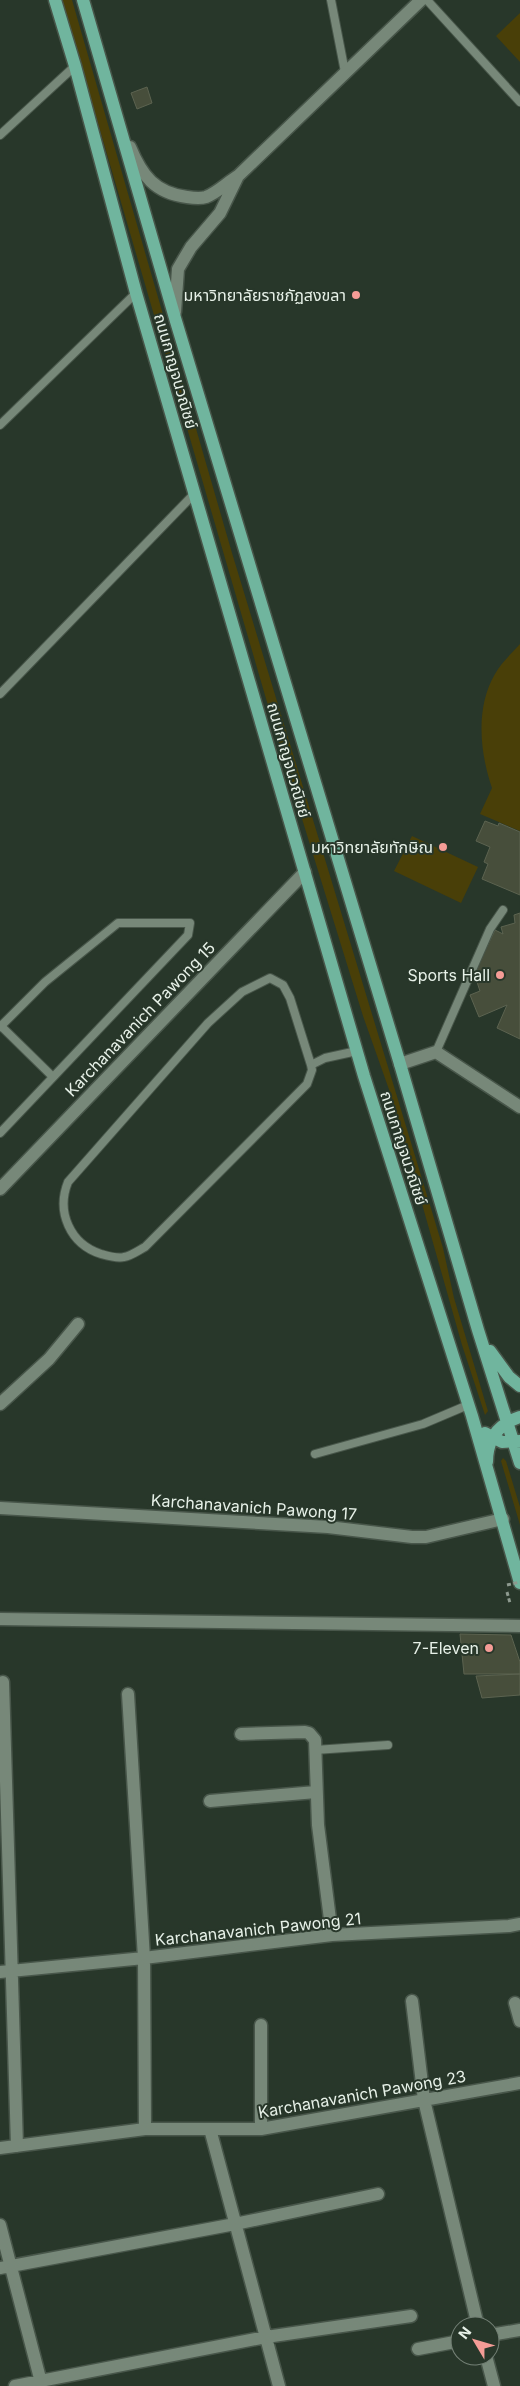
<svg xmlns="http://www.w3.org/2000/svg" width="520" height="2386" font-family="Inter,'Noto Sans Thai',sans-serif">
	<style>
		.green { fill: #493f08 }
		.building { fill: #474e3b; stroke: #5c6350 }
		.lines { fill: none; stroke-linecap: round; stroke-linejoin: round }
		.service-casing { stroke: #48564a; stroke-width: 10 }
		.minor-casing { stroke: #48564a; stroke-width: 15 }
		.primary-casing { stroke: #48564a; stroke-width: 15 }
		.path { stroke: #8d9a8f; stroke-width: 3; stroke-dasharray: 4 2.5; stroke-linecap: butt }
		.service { stroke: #778879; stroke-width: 8 }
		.minor { stroke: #778879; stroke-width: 12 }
		.primary { stroke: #70b59e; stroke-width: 12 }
		.path-bridge { stroke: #8d9a8f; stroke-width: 3; stroke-dasharray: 4 2.5; stroke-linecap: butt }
		.poi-dot { fill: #f59c96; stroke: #28372a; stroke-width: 2 }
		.labels { text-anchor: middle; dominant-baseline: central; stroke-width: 4; stroke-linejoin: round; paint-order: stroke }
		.poi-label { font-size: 16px; fill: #e7f1e8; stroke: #28372a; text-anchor: end }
		.street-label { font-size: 16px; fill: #e7f1e8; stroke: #28372a }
	</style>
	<rect width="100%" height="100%" fill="#28372a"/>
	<path class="green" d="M62 0H72L232 553 443 1248 454 1298 487 1408 488 1411 485 1415 462 1345 392 1098 363 1016 286 767Z
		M520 13V62L496 36Z
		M520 644V831L480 814 492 788C480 753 475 708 495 674 501 663 511 654 520 644Z
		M412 836 478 867 461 903 394 871Z
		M503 1458 506 1461 520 1507V1525L501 1461Z"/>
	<path class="building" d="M147 87 152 103 137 109 131 93Z
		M485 821 498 826 499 823 520 832V895L482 879 488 864 484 862 490 847 476 841Z
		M520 913V1039L497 1028 507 1005 479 1017 470 995 480 991 477 982 485 978 474 973 495 930 503 934 501 927 515 923 514 915Z
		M460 1634 511 1635 520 1662V1674H464Z
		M520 1674V1695L482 1698 476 1676Z"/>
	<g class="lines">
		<g class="service-casing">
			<path id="service" d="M331 0 345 72
				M427 0 520 102
				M0 135 75 66
				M0 425 136 293
				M0 694 195 493
				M1 1026 53 1077
				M0 1027 45 982 118 923H190L188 935 0 1133
				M436 1052 490 929 503 910
				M311 1065 290 998 283 985 270 978 242 992 208 1023 68 1182C56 1212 70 1244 101 1254 108 1256 118 1259 124 1257 131 1256 139 1250 145 1247L307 1084 312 1070 311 1065 325 1058 357 1051
				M315 1454 423 1424 468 1405
				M315 1750 388 1745"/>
		</g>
		<g class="minor-casing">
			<path id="minor" d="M130 147C142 176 155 193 187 197 193 198 200 199 206 197 217 193 228 182 238 176L421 0
				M175 312 178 269 191 247 220 213 238 176
				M400 1064 436 1052 520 1107
				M0 1189 305 872
				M0 1404 49 1359 78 1324
				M0 1508 328 1527 412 1537H426L503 1519
				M0 1619 520 1626
				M3 1682 17 2146
				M128 1694 144 1958 145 2129
				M241 1734 305 1732 309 1733 315 1740 318 1825 332 1935
				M210 1801 316 1792
				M0 1972 144 1958 332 1935 509 1926 520 1924
				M412 2001 424 2100 478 2326
				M515 2003 520 2021
				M261 2025V2129
				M210 2129 279 2386
				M0 2148 145 2129H261L520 2083
				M0 2225 42 2386
				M0 2268 235 2224 378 2194
				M490 2335 520 2330
				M418 2349 460 2341
				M486 2356 494 2386
				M15 2386 266 2337 411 2316"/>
		</g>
		<g class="primary-casing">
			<path id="primary" d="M55 0 75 66 136 293 364 1076 472 1416 520 1583
				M83 0 175 318 400 1064 478 1330 520 1463
				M490 1351 509 1377 520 1386
				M485 1433 502 1442 520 1441
				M487 1462C487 1439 498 1424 520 1417"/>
		</g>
		<path class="path" d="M507 1592 510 1603"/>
		<use href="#service" class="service"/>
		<use href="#minor" class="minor"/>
		<use href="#primary" class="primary"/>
		<path class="path-bridge" d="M507 1585 520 1582"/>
	</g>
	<g class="poi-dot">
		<circle cx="356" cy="295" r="5"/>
		<circle cx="443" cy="847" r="5"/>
		<circle cx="500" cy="975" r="5"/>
		<circle cx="489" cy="1648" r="5"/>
	</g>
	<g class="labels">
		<g class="poi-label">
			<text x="346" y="295">มหาวิทยาลัยราชภัฏสงขลา</text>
			<text x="433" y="847">มหาวิทยาลัยทักษิณ</text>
			<text x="490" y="975">Sports Hall</text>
			<text x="479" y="1648">7-Eleven</text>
		</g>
		<g class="street-label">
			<text transform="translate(176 371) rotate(74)">ถนนกาญจนวณิชย์</text>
			<text transform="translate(289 760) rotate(74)">ถนนกาญจนวณิชย์</text>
			<text transform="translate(140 1019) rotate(-46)">Karchanavanich Pawong 15</text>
			<text transform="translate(404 1148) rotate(72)">ถนนกาญจนวณิชย์</text>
			<text transform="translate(254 1507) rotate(4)">Karchanavanich Pawong 17</text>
			<text transform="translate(258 1929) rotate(-6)">Karchanavanich Pawong 21</text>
			<text transform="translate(362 2094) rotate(-10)">Karchanavanich Pawong 23</text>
		</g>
	</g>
	<g transform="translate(475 2341) rotate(308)"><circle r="24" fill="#28372a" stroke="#748176"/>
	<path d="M0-4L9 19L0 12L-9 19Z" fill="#f59c96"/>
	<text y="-8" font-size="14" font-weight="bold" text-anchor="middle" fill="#e7f1e8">N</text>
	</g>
</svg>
